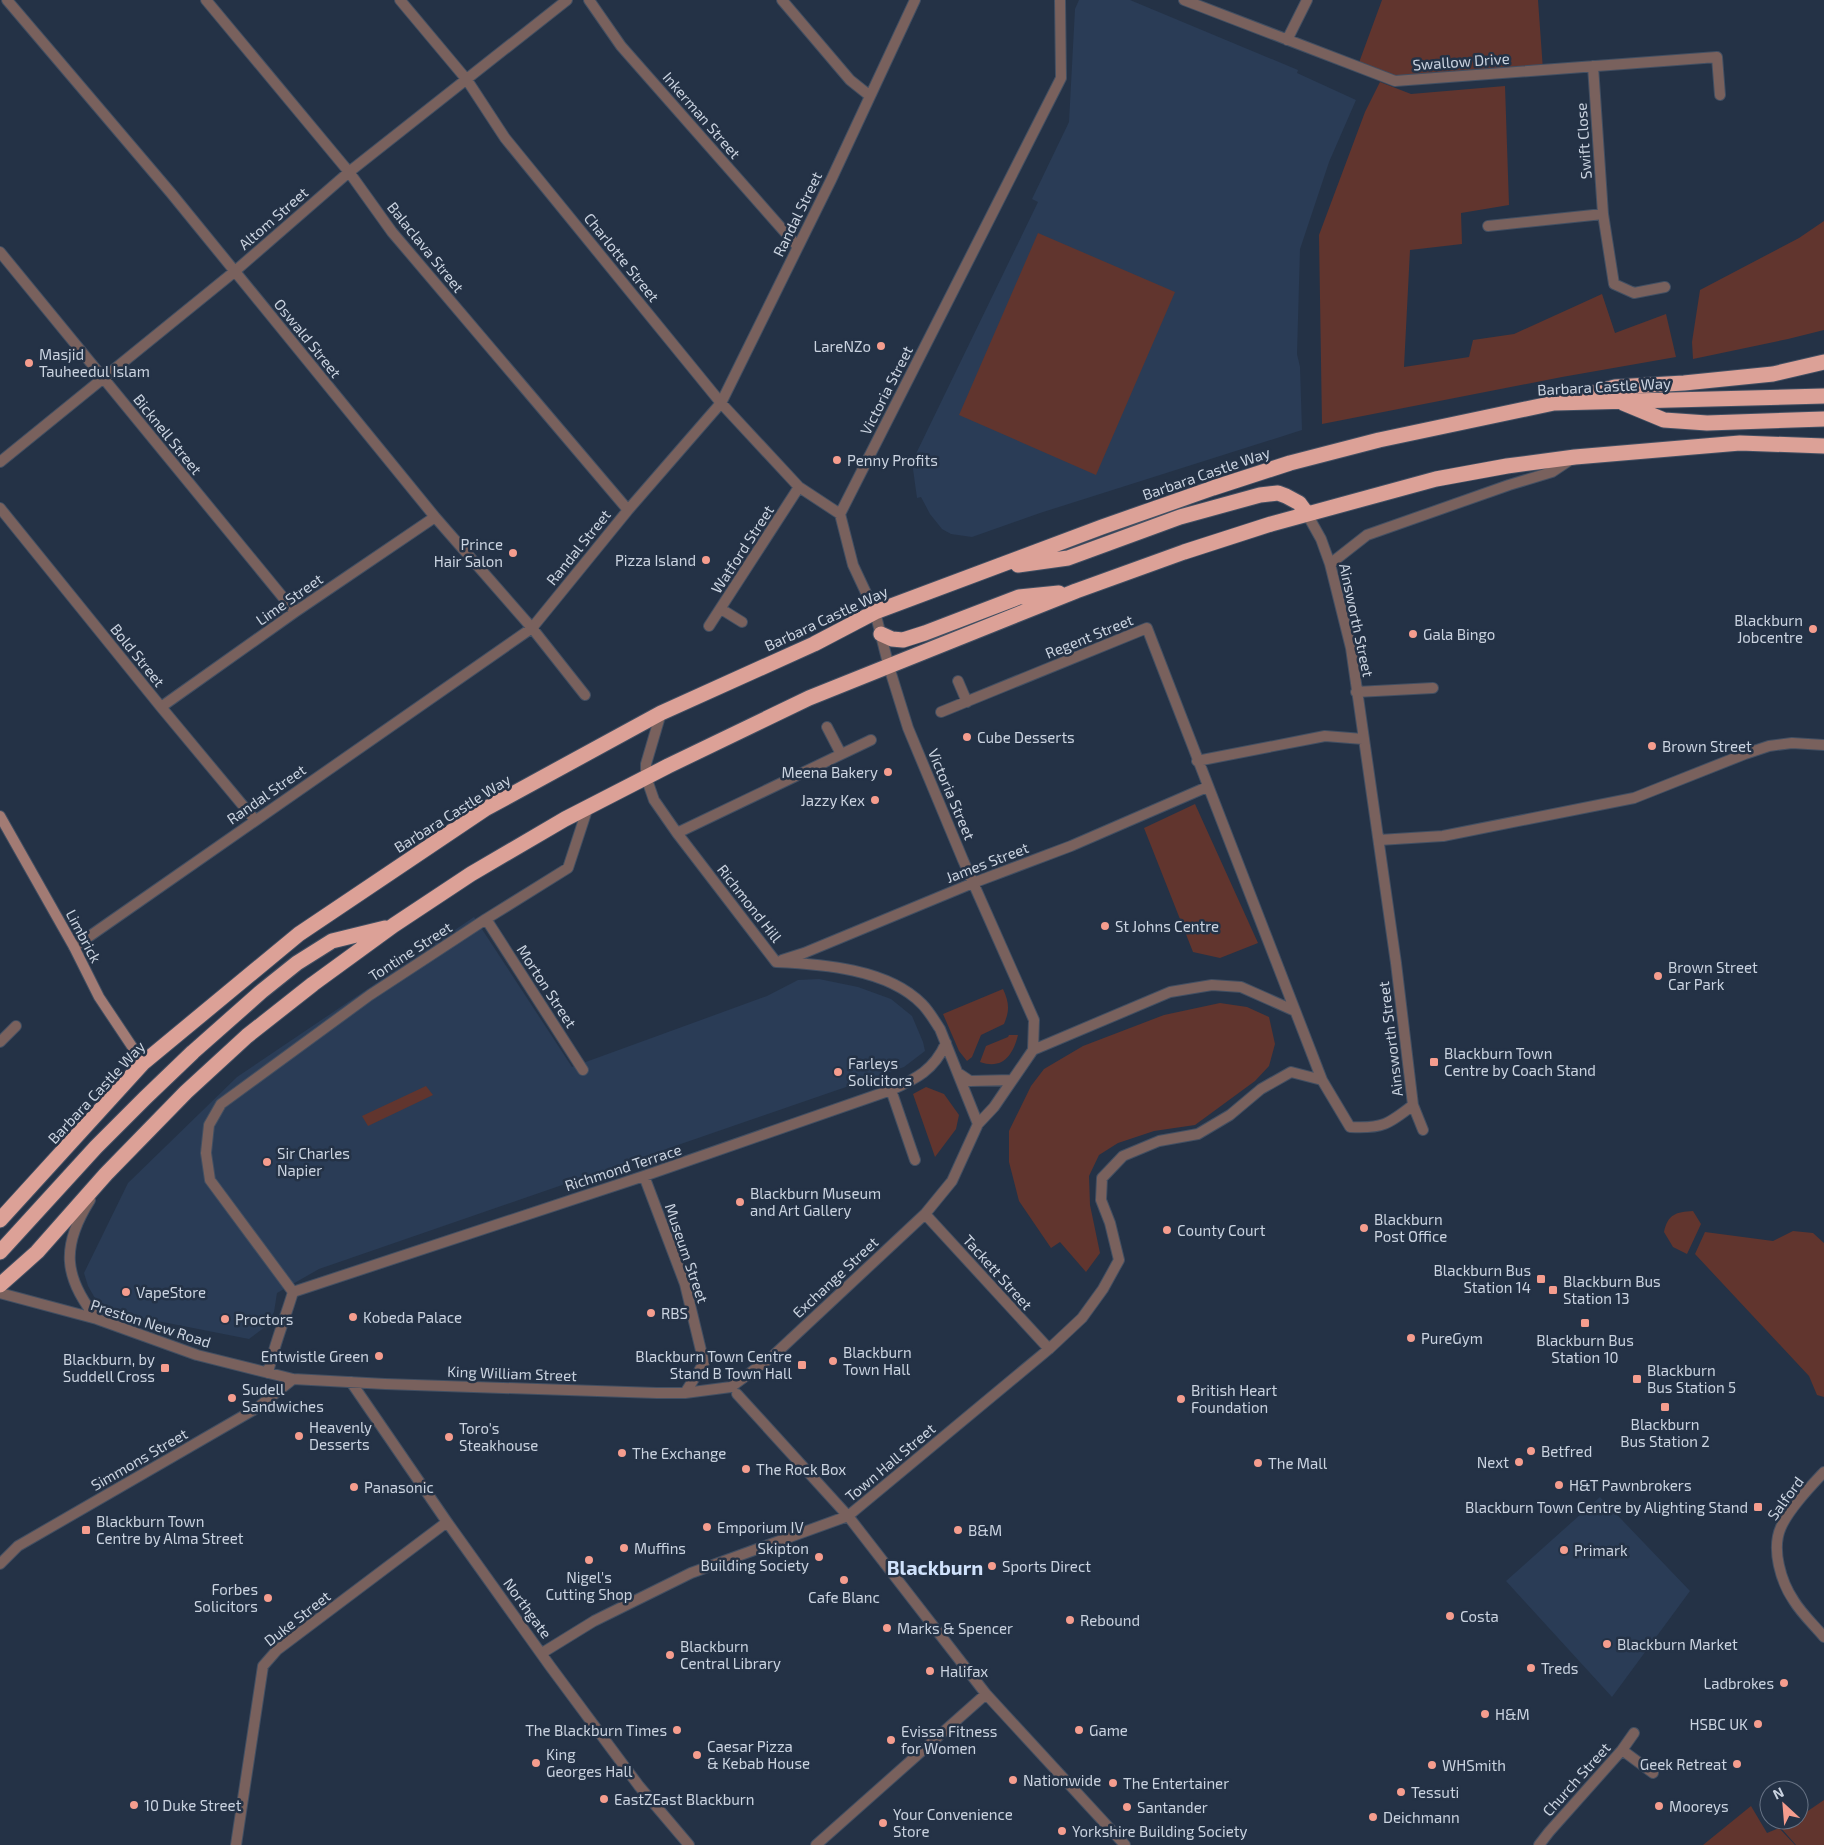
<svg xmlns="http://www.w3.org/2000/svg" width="1824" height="1845" font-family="'Exo 2',sans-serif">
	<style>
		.built { fill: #2a3c56 }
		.green { fill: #61352e }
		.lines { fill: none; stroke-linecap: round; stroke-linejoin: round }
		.street-casing { stroke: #424f62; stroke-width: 12 }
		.secondary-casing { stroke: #424f62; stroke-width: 12 }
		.highway-casing { stroke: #424f62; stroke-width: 17 }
		.street { stroke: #79615d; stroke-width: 10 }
		.secondary { stroke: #a27b74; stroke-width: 10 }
		.highway { stroke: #dca197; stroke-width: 15 }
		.poi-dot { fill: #f59d8e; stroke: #243246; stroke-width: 2 }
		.labels { text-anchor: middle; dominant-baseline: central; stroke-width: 5; stroke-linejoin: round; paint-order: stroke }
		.street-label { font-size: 15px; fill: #cad3e0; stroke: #243246 }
		.poi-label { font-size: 15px; fill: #cad3e0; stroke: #243246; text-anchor: start }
		.district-label { font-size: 20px; font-weight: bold; fill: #d0e2fc; stroke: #243246 }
	</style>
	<rect width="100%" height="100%" fill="#243246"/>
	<path class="built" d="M1079 0H1130L1298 70 1297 73 1356 100 1329 162 1300 249 1297 354 1300 367 1302 430 1040 513 972 537 951 534 942 529 930 514 921 497 917 498 912 462 1038 202 1032 199 1069 122 1075 9Z
		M474 917 572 1067 767 996 798 980 819 979 858 987 891 999 912 1016 923 1042 925 1051 904 1067 319 1269 277 1293 274 1312 265 1327 249 1339 117 1313 96 1300 88 1286 84 1273 128 1183 237 1077Z
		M1600 1497 1690 1591 1612 1697 1506 1581Z"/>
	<path class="green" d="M1382 0H1538L1543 70 1395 81 1357 68Z
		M1380 82 1411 94 1505 86 1509 205 1461 213 1462 244 1410 250 1404 367 1469 357 1473 340 1514 334 1602 294 1615 333 1666 314 1676 357 1562 377 1322 424 1319 235 1365 112Z
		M1824 221V330L1788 339 1693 359 1692 342 1700 290 1799 238Z
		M1038 233 1175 292 1096 475 959 415Z
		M1195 804 1258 943 1220 958 1193 952 1144 828Z
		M1003 989C1009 1002 1010 1010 1004 1024L981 1035 972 1057 967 1061 959 1051 943 1014Z
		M1220 1003 1247 1007 1269 1017 1275 1044 1269 1066 1255 1081 1195 1125 1154 1131 1118 1143 1099 1155 1089 1176 1090 1205 1100 1253 1086 1272 1060 1242 1051 1248 1019 1201 1009 1162V1131L1031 1086 1044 1069 1083 1046 1164 1015Z
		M1009 1035H1018C1013 1055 1003 1070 980 1062L986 1046 1008 1037Z
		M426 1086 433 1095 368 1126 362 1116Z
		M926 1087 944 1094 959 1115 956 1129 935 1157 913 1094Z
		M1693 1211 1701 1224 1687 1254 1673 1247 1664 1232C1668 1214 1676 1212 1693 1211Z
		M1793 1231 1813 1233 1824 1243V1397L1817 1395 1809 1376 1695 1254 1705 1232 1773 1241Z
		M1824 1800V1845H1796L1781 1828 1794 1820H1799V1817Z
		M1751 1806 1767 1833 1779 1828 1795 1845H1703Z"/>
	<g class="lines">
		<g class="street-casing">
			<path id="street" d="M7 0 171 193 435 517 532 628 585 695
				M206 0 349 172 392 232 628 510
				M400 0 467 80 505 138 721 403 799 487 840 514
				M589 0 621 46 798 247
				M782 0 850 80 870 96
				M1184 0 1395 81 1717 57 1720 95
				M1287 40 1307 0
				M1593 66 1603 214 1614 284 1634 293 1665 287
				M1488 226 1603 214
				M0 252 295 612
				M0 462 234 272 349 172 567 0
				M0 508 161 707 255 820
				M1307 514 1321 539 1330 564 1351 648 1396 963 1413 1105 1423 1130
				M1330 564 1367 535 1509 485 1552 472 1570 460
				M721 609 742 622
				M709 626 799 487
				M958 681 967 702
				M1356 692 1433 688
				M161 707 295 612 435 517
				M941 712 1147 628 1322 1080 1350 1127C1382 1129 1389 1124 1413 1105
				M661 713 646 764V777L654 800 677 833 776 962C822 964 888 969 922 1004 929 1011 934 1020 940 1029L978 1124
				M827 727 841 754
				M1197 761 1325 736 1363 739
				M677 833 871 740
				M1379 840 1443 836 1634 798 1745 754 1769 746 1792 743 1824 745
				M486 919 583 1070
				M74 947 532 628 628 510 721 403 831 180 915 0
				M782 960 804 953 973 883 1071 846 1207 787
				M0 1042 16 1026
				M1033 1050 1034 1020 963 860 908 728 889 667 875 612 853 565 840 514 1061 78 1060 0
				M958 1073 970 1081 1012 1080
				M891 1090 915 1160
				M644 1176 685 1284 704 1363 685 1393
				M90 1200C61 1246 63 1277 97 1319
				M925 1214 1049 1349
				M293 1292 644 1176 891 1090C916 1079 934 1070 946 1043
				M293 1292 210 1180 206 1153 209 1125 221 1104 370 995 486 919 568 868 588 807
				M0 1293 97 1319 197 1355 293 1379 385 1384 657 1393H685L731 1387 774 1355 925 1214 952 1181 978 1124 994 1107 1033 1050 1170 992 1212 985 1241 987 1295 1011
				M268 1373C274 1345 285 1319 293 1292
				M351 1382 447 1522 550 1666 639 1786 689 1845
				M737 1394 848 1516 986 1694 1125 1845
				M1824 1472C1810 1487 1789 1509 1781 1527 1771 1549 1781 1582 1794 1601 1802 1614 1814 1625 1824 1637
				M0 1564 18 1546 257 1408 293 1379
				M542 1653 594 1621 691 1573 848 1516 1049 1349 1082 1318 1103 1289 1119 1260 1110 1223 1101 1200 1102 1178 1123 1156 1159 1141 1198 1134 1230 1115 1261 1089 1291 1072 1322 1080
				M1622 1750 1653 1773
				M236 1845 263 1666 277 1650 447 1522
				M816 1845 986 1694
				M1539 1845 1549 1832 1622 1750 1634 1733"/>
		</g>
		<g class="secondary-casing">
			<path id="secondary" d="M0 816 74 947 99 997 143 1063"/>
		</g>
		<g class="highway-casing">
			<path id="highway" d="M1582 396 1615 387 1684 383 1773 374 1824 362
				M1623 403 1664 420 1707 423 1824 419
				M1018 565 1068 558 1180 517 1260 495 1278 493 1286 496 1299 503 1307 514
				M881 634 892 639 903 640 925 633 1019 597 1059 593
				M0 1220 143 1063 299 934 485 809 661 713 814 644 875 612 1102 527 1213 488 1290 463 1379 440 1554 403 1824 396
				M0 1252 96 1147 145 1098 193 1052 262 991 297 963 332 941 385 928
				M0 1285 37 1252 106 1174 186 1092 247 1036 313 984 394 925 471 874 565 819 668 766 809 698 1076 591 1184 552 1271 524 1436 479 1507 466 1575 457 1740 443 1824 446"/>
		</g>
		<use href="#street" class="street"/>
		<use href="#secondary" class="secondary"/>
		<use href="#highway" class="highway"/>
	</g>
	<g class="poi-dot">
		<circle cx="881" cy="346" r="5"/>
		<circle cx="29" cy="363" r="5"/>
		<circle cx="837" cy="460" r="5"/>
		<circle cx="513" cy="553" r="5"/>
		<circle cx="706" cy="560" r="5"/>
		<circle cx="1813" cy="629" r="5"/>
		<circle cx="1413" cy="634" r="5"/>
		<circle cx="967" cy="737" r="5"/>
		<circle cx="1652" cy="746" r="5"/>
		<circle cx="888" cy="772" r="5"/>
		<circle cx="875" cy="800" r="5"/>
		<circle cx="1105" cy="926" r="5"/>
		<circle cx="1658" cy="976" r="5"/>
		<rect x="1429" y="1057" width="10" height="10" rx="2.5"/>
		<circle cx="838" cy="1072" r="5"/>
		<circle cx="267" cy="1162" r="5"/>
		<circle cx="740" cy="1202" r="5"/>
		<circle cx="1364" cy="1228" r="5"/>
		<circle cx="1167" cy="1230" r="5"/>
		<rect x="1536" y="1274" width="10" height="10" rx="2.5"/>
		<rect x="1548" y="1285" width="10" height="10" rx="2.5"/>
		<circle cx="126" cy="1292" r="5"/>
		<circle cx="651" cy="1313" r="5"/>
		<circle cx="353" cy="1317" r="5"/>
		<circle cx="225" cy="1319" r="5"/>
		<rect x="1580" y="1318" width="10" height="10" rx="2.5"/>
		<circle cx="1411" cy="1338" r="5"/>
		<circle cx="379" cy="1356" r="5"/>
		<circle cx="833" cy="1361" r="5"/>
		<rect x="797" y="1360" width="10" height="10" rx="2.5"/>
		<rect x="160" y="1363" width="10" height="10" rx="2.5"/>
		<rect x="1632" y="1374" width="10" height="10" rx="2.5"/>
		<circle cx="232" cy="1398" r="5"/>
		<circle cx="1181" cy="1399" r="5"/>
		<rect x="1660" y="1402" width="10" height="10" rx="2.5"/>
		<circle cx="299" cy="1436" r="5"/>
		<circle cx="449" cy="1437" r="5"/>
		<circle cx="1531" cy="1451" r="5"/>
		<circle cx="622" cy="1453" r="5"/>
		<circle cx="1519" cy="1462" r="5"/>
		<circle cx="1258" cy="1463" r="5"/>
		<circle cx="746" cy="1469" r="5"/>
		<circle cx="1559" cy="1485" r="5"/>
		<circle cx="354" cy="1487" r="5"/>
		<rect x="1753" y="1502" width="10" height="10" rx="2.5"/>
		<circle cx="707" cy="1527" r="5"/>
		<rect x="81" y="1525" width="10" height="10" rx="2.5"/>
		<circle cx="958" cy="1530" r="5"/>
		<circle cx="624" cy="1548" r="5"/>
		<circle cx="1564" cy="1550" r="5"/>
		<circle cx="819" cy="1557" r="5"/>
		<circle cx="589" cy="1560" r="5"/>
		<circle cx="992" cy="1566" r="5"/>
		<circle cx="844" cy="1580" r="5"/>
		<circle cx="268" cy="1598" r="5"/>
		<circle cx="1450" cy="1616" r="5"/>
		<circle cx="1070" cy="1620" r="5"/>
		<circle cx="887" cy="1628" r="5"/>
		<circle cx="1607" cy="1644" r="5"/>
		<circle cx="670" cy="1655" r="5"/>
		<circle cx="1531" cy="1668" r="5"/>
		<circle cx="930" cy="1671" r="5"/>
		<circle cx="1784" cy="1683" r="5"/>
		<circle cx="1485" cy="1714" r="5"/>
		<circle cx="1758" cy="1724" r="5"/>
		<circle cx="677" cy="1730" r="5"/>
		<circle cx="1079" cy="1730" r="5"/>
		<circle cx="891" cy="1740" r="5"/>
		<circle cx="697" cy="1755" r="5"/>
		<circle cx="536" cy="1763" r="5"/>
		<circle cx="1737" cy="1764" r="5"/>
		<circle cx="1432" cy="1765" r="5"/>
		<circle cx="1013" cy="1780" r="5"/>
		<circle cx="1113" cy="1783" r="5"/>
		<circle cx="1401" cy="1792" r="5"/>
		<circle cx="604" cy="1799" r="5"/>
		<circle cx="134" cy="1805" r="5"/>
		<circle cx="1659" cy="1806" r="5"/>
		<circle cx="1127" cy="1807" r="5"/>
		<circle cx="1373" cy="1817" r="5"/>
		<circle cx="883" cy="1823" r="5"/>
		<circle cx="1062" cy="1831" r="5"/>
	</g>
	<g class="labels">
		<g class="street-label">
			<text transform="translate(1461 61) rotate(-4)">Swallow Drive</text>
			<text transform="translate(702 115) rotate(49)">Inkerman Street</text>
			<text transform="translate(1583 141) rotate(-94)">Swift Close</text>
			<text transform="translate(797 214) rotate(-64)">Randal Street</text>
			<text transform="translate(273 218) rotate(-41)">Altom Street</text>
			<text transform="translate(426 247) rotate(51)">Balaclava Street</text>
			<text transform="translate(622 257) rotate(51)">Charlotte Street</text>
			<text transform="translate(308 338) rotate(51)">Oswald Street</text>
			<text transform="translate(1604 386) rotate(-3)">Barbara Castle Way</text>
			<text transform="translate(886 390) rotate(-63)">Victoria Street</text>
			<text transform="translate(168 434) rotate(51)">Bicknell Street</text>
			<text transform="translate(1206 473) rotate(-19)">Barbara Castle Way</text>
			<text transform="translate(578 547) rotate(-51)">Randal Street</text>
			<text transform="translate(742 549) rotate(-57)">Watford Street</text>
			<text transform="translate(289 599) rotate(-35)">Lime Street</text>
			<text transform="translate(826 618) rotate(-25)">Barbara Castle Way</text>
			<text transform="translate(1357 620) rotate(78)">Ainsworth Street</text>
			<text transform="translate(1089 636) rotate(-22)">Regent Street</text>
			<text transform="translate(138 655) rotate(51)">Bold Street</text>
			<text transform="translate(266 794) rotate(-35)">Randal Street</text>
			<text transform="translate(952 794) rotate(67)">Victoria Street</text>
			<text transform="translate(452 813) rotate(-32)">Barbara Castle Way</text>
			<text transform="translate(987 862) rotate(-21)">James Street</text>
			<text transform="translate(750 903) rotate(52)">Richmond Hill</text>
			<text transform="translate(84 936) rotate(62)">Limbrick</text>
			<text transform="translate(410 951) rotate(-33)">Tontine Street</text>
			<text transform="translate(547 986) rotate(57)">Morton Street</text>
			<text transform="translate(1390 1039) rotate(-97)">Ainsworth Street</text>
			<text transform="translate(96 1092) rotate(-47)">Barbara Castle Way</text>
			<text transform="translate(623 1167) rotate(-18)">Richmond Terrace</text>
			<text transform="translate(687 1253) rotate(71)">Museum Street</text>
			<text transform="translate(998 1272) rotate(48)">Tackett Street</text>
			<text transform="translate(835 1277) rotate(-43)">Exchange Street</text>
			<text transform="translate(151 1323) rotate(18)">Preston New Road</text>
			<text transform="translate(512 1373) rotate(2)">King William Street</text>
			<text transform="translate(139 1459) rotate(-30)">Simmons Street</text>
			<text transform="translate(890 1462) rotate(-40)">Town Hall Street</text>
			<text transform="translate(1785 1498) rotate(-54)">Salford</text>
			<text transform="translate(528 1608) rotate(54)">Northgate</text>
			<text transform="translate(297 1618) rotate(-38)">Duke Street</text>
			<text transform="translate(1576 1779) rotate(-48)">Church Street</text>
		</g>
		<g class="poi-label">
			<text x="871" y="346" text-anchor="end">LareNZo</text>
			<text x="39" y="354">Masjid<tspan x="39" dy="17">Tauheedul Islam</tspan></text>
			<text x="847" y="460">Penny Profits</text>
			<text x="503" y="544" text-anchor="end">Prince<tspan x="503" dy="17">Hair Salon</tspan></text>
			<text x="696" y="560" text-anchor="end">Pizza Island</text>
			<text x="1803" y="620" text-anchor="end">Blackburn<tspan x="1803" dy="17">Jobcentre</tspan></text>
			<text x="1423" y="634">Gala Bingo</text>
			<text x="977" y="737">Cube Desserts</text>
			<text x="1662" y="746">Brown Street</text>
			<text x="878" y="772" text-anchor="end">Meena Bakery</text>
			<text x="865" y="800" text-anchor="end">Jazzy Kex</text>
			<text x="1115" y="926">St Johns Centre</text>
			<text x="1668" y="967">Brown Street<tspan x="1668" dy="17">Car Park</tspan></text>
			<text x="1444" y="1053">Blackburn Town<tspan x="1444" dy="17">Centre by Coach Stand</tspan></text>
			<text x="848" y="1063">Farleys<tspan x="848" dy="17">Solicitors</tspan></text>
			<text x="277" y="1153">Sir Charles<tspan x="277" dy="17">Napier</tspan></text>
			<text x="750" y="1193">Blackburn Museum<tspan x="750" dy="17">and Art Gallery</tspan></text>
			<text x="1374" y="1219">Blackburn<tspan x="1374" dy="17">Post Office</tspan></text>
			<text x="1177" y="1230">County Court</text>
			<text x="1531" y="1270" text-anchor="end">Blackburn Bus<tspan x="1531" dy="17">Station 14</tspan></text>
			<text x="1563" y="1281">Blackburn Bus<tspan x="1563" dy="17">Station 13</tspan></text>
			<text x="136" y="1292">VapeStore</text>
			<text x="661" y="1313">RBS</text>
			<text x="363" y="1317">Kobeda Palace</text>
			<text x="235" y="1319">Proctors</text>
			<text x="1421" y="1338">PureGym</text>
			<text x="1585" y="1340" text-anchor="middle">Blackburn Bus<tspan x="1585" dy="17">Station 10</tspan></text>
			<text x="843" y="1352">Blackburn<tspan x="843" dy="17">Town Hall</tspan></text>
			<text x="369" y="1356" text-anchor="end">Entwistle Green</text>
			<text x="792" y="1356" text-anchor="end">Blackburn Town Centre<tspan x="792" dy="17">Stand B Town Hall</tspan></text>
			<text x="155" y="1359" text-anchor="end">Blackburn, by<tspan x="155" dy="17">Suddell Cross</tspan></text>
			<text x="1647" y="1370">Blackburn<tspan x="1647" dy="17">Bus Station 5</tspan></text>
			<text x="242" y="1389">Sudell<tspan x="242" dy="17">Sandwiches</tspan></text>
			<text x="1191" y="1390">British Heart<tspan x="1191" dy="17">Foundation</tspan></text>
			<text x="1665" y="1424" text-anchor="middle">Blackburn<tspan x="1665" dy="17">Bus Station 2</tspan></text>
			<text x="309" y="1427">Heavenly<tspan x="309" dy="17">Desserts</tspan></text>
			<text x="459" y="1428">Toro's<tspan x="459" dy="17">Steakhouse</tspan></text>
			<text x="1541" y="1451">Betfred</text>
			<text x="632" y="1453">The Exchange</text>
			<text x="1509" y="1462" text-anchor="end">Next</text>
			<text x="1268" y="1463">The Mall</text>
			<text x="756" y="1469">The Rock Box</text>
			<text x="1569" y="1485">H&amp;T Pawnbrokers</text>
			<text x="364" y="1487">Panasonic</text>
			<text x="1748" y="1507" text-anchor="end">Blackburn Town Centre by Alighting Stand</text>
			<text x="96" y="1521">Blackburn Town<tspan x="96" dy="17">Centre by Alma Street</tspan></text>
			<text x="717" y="1527">Emporium IV</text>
			<text x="968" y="1530">B&amp;M</text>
			<text x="634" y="1548">Muffins</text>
			<text x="809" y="1548" text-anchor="end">Skipton<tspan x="809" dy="17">Building Society</tspan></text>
			<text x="1574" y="1550">Primark</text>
			<text x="1002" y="1566">Sports Direct</text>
			<text x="589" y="1577" text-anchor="middle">Nigel's<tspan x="589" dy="17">Cutting Shop</tspan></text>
			<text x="258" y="1589" text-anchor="end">Forbes<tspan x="258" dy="17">Solicitors</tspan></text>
			<text x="844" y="1597" text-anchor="middle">Cafe Blanc</text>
			<text x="1460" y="1616">Costa</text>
			<text x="1080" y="1620">Rebound</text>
			<text x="897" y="1628">Marks &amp; Spencer</text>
			<text x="1617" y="1644">Blackburn Market</text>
			<text x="680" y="1646">Blackburn<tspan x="680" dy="17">Central Library</tspan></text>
			<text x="1541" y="1668">Treds</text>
			<text x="940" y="1671">Halifax</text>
			<text x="1774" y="1683" text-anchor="end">Ladbrokes</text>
			<text x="1495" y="1714">H&amp;M</text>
			<text x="1748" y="1724" text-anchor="end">HSBC UK</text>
			<text x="667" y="1730" text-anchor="end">The Blackburn Times</text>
			<text x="1089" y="1730">Game</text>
			<text x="901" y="1731">Evissa Fitness<tspan x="901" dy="17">for Women</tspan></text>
			<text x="707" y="1746">Caesar Pizza<tspan x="707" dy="17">&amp; Kebab House</tspan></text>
			<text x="546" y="1754">King<tspan x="546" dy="17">Georges Hall</tspan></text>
			<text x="1727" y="1764" text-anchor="end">Geek Retreat</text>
			<text x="1442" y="1765">WHSmith</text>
			<text x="1023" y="1780">Nationwide</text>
			<text x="1123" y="1783">The Entertainer</text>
			<text x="1411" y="1792">Tessuti</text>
			<text x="614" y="1799">EastZEast Blackburn</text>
			<text x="144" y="1805">10 Duke Street</text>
			<text x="1669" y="1806">Mooreys</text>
			<text x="1137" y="1807">Santander</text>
			<text x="893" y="1814">Your Convenience<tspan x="893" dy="17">Store</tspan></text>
			<text x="1383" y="1817">Deichmann</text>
			<text x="1072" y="1831">Yorkshire Building Society</text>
		</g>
		<g class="district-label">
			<text x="935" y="1567">Blackburn</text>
		</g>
	</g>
	<g transform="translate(1784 1805) rotate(334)"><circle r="24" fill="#243246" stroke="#667284"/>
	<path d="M0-4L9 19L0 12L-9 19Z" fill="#f59d8e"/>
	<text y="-8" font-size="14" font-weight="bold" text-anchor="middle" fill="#cad3e0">N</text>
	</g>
</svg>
